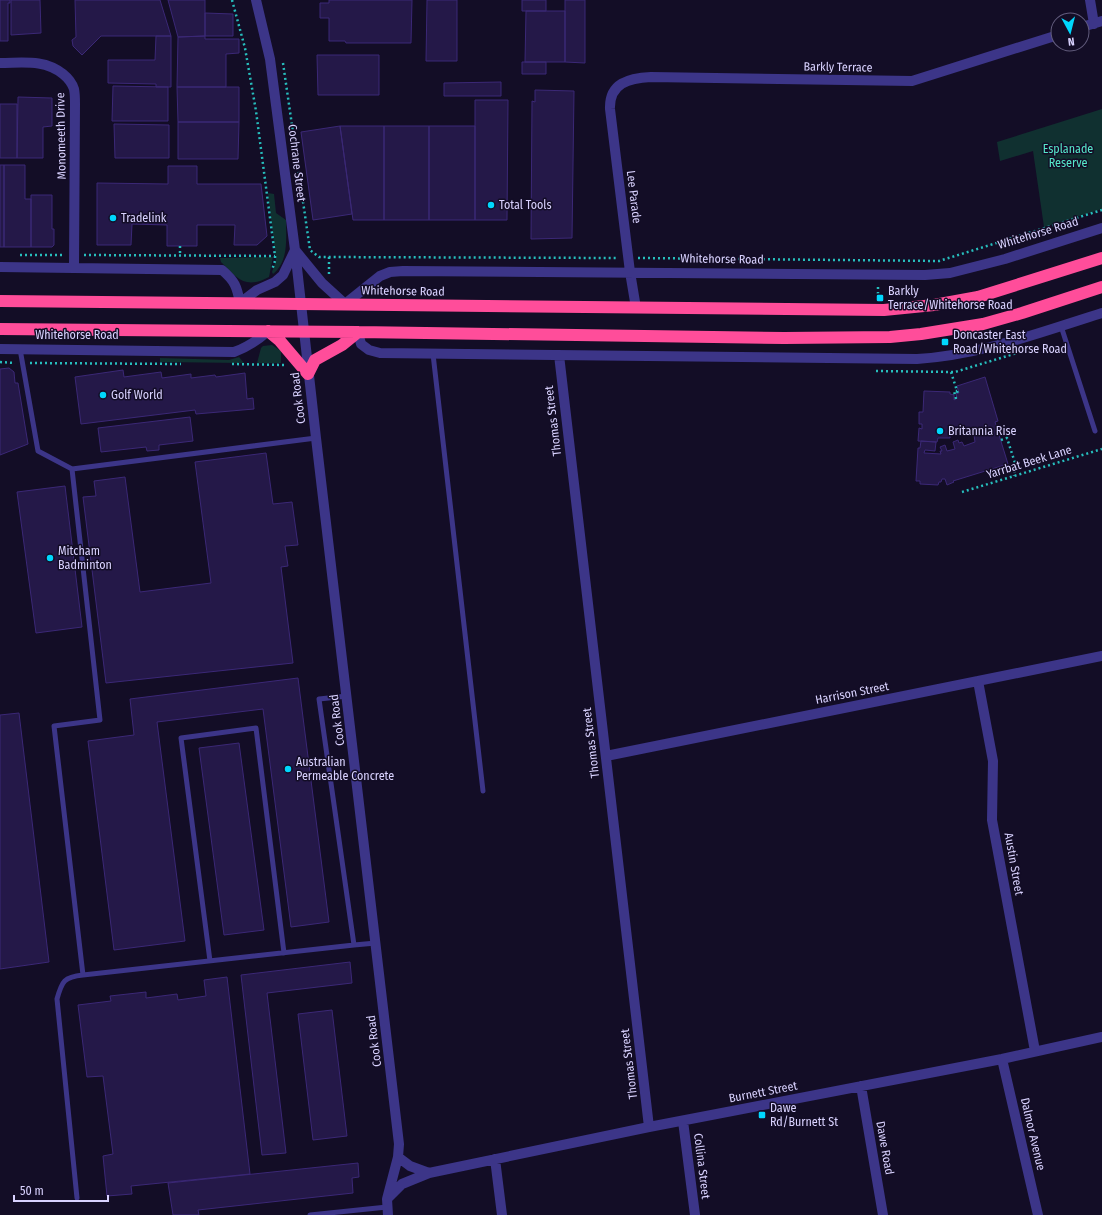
<svg xmlns="http://www.w3.org/2000/svg" width="1102" height="1215" font-family="'Fira Sans Condensed',sans-serif">
	<style>
		.green { fill: #103030 }
		.building { fill: #241848; stroke: #3b2876 }
		.lines { fill: none; stroke-linecap: round; stroke-linejoin: round }
		.path { stroke: #27bebd; stroke-width: 2.5; stroke-dasharray: 2 3; stroke-linecap: butt }
		.lane { stroke: #3c3588; stroke-width: 5 }
		.street { stroke: #3c3588; stroke-width: 10 }
		.highway { stroke: #ff4d9a; stroke-width: 12 }
		.poi-dot { fill: #00d7fd; stroke: #130d26; stroke-width: 1.5 }
		.labels { text-anchor: middle; dominant-baseline: central; stroke-width: 3; stroke-linejoin: round; paint-order: stroke }
		.street-label { font-size: 12px; fill: #d9d2ff; stroke: #130d26 }
		.park-label { font-size: 12px; fill: #56e7ca; stroke: #130d26 }
		.poi-label { font-size: 12px; fill: #d9d2ff; stroke: #130d26; text-anchor: start }
	</style>
	<rect width="100%" height="100%" fill="#130d26"/>
	<path class="green" d="M1102 109V209L1044 227 1033 151 1000 161 997 142Z
		M268 193 274 194 276 213 286 220C286 239 289 261 273 274L272 272 276 260Z
		M273 257 269 277C245 290 237 278 221 262L220 258Z
		M272 345 281 351V363H257L261 348 263 346Z
		M239 357 244 363 160 362V358L229 360Z"/>
	<path class="building" d="M0 0H10V3H8V41H0Z
		M11 0H40L41 33 11 35Z
		M75 0H160L171 36H101L82 55 73 46 72 40 76 37Z
		M168 0H205V36L178 37Z
		M329 0H412L411 43H346L345 41H329V18H320V3H329Z
		M427 0H457V61H426Z
		M522 0H546V11H522Z
		M565 0H585V63L565 62Z
		M526 11H565V62H525Z
		M205 13 233 14V36H205Z
		M156 36H171V87H156V84L108 83V60H155Z
		M205 36V39H239V53L226 54V87H177L178 37Z
		M317 55H379V95H318Z
		M522 62H546V74H522Z
		M501 82V96H444V83Z
		M113 86 168 87V121H112Z
		M177 87H239V122H178Z
		M535 90 574 91 572 238 531 239 532 101 535 102Z
		M18 97 52 98V126L43 127V158H17Z
		M475 100H508L507 220H475Z
		M0 104H17V158H0Z
		M178 122H239L238 159H178Z
		M114 124 169 125V158H115Z
		M340 126H384V220H353Z
		M340 126 352 214 313 220 301 132Z
		M384 126H429V220H384Z
		M429 126H475V220H429Z
		M0 165H4V247H0Z
		M4 165H25V199H31V247H4Z
		M168 166H197V184H261L267 236 257 245H234L235 225H197V246H167V225L132 224 131 245H97V183L168 184Z
		M31 195H52V229H54V245L52 247H31Z
		M9 368 14 372 15 383H18L28 444 0 455V369Z
		M123 370 124 377 161 372 162 378 191 374V378L215 375 216 377 245 373 247 399 253 398 254 409 196 414 195 410 81 424 75 377Z
		M985 377 998 421 995 422 1008 464 953 481 954 482 947 485 945 479H942L941 482H939L938 485 920 484V481H916L918 448H920L921 441 936 442 935 451 925 450 924 453 941 454 940 451H942L940 447 945 445 947 451 955 449 953 442 958 440 959 443 962 442 964 446 975 442 973 428 950 434V438H938L937 442 918 441 919 428 922 429V424H919V412H923L924 391 950 392V394L954 395V400L957 398 956 394 959 393 957 386Z
		M190 417 193 441 159 445V450L147 451 146 447 101 452 98 428Z
		M266 453 273 504 292 502 298 545 285 546 288 566 281 567 293 663 106 683 83 497 96 496 94 481 125 477 140 592 211 583 195 462Z
		M65 486 82 627 36 633 17 492Z
		M298 678 329 922 291 927 263 709 157 722 185 941 114 950 88 741 134 735 130 699Z
		M19 713 49 962 0 969V715Z
		M239 743 264 930 224 935 199 748Z
		M350 962 352 983 267 993 286 1153 262 1155 241 975Z
		M227 977 250 1174 131 1186 132 1194 107 1196 103 1156 113 1154 103 1076 87 1077 78 1005 111 1001 110 996 146 992V998L177 994 178 1000 206 996 204 980Z
		M332 1010 347 1136 313 1140 298 1014Z
		M358 1163 359 1177 352 1178 353 1193 198 1210 199 1215H173L168 1183Z"/>
	<g class="lines">
		<path class="path" d="M232 0 245 48 256 111 275 256V261L272 270
			M283 63 310 250 319 257 617 258
			M180 246V256
			M20 255H63
			M84 255 275 256
			M638 258 939 261 1102 210
			M329 274V257
			M877 298H878V284
			M0 362 15 363
			M30 363 181 364
			M232 364 284 365V363
			M876 371 955 372 1017 353
			M951 372 958 394
			M956 399 954 391H957
			M1001 440 1007 438 1015 463 1014 476
			M962 492 1102 449"/>
		<path class="lane" d="M1061 326 1095 431
			M20 349 38 451 72 469 316 438
			M433 354 483 791
			M72 469 100 720 54 726 83 975 354 945 319 699 347 696
			M354 945 376 943
			M210 961 181 738 256 728 284 953
			M77 1198 57 999C62 981 64 977 83 975
			M310 1215 387 1207"/>
		<path class="street" d="M256 0 270 59 295 250 316 438 399 1144 398 1157 387 1199 388 1215
			M1090 0 1094 24
			M1082 27 1102 21
			M0 63C23 63 44 59 63 74 68 78 72 83 74 89 75 94 75 99 75 104L74 268
			M0 267 222 270C235 281 237 287 240 303L257 290 275 282 283 275 295 250 322 283 345 304 380 276 390 272 403 271 925 275 950 273 1005 259 1102 228
			M636 308 630 272 610 109C609 83 629 78 651 77L912 81 1058 35
			M358 332 361 344 369 350 380 353 917 359C981 355 1041 332 1102 313
			M0 349 234 352C248 347 258 340 268 331
			M559 355 649 1127
			M978 681 993 761 992 820 1035 1051
			M606 756 1102 656
			M1002 1059 1038 1215
			M861 1086 883 1215
			M683 1121 695 1215
			M398 1157 410 1166 429 1173
			M495 1159 502 1215
			M388 1198 402 1184 429 1173 649 1127 1002 1059 1102 1037"/>
		<path class="highway" d="M0 301 884 310 934 305 978 297 1102 258
			M0 329 358 332 784 338 890 337 921 334 983 324 1022 313 1102 287
			M268 331 280 341 308 374 315 360 342 345 358 332"/>
	</g>
	<g class="poi-dot">
		<circle cx="491" cy="205" r="4"/>
		<circle cx="113" cy="218" r="4"/>
		<rect x="876" y="294" width="8" height="8" rx="2"/>
		<rect x="941" y="338" width="8" height="8" rx="2"/>
		<circle cx="103" cy="395" r="4"/>
		<circle cx="940" cy="431" r="4"/>
		<circle cx="50" cy="558" r="4"/>
		<circle cx="288" cy="769" r="4"/>
		<rect x="758" y="1111" width="8" height="8" rx="2"/>
	</g>
	<g class="labels">
		<g class="street-label">
			<text transform="translate(838 67) rotate(1)">Barkly Terrace</text>
			<text transform="translate(61 136) rotate(-91)">Monomeeth Drive</text>
			<text transform="translate(297 163) rotate(83)">Cochrane Street</text>
			<text transform="translate(634 197) rotate(83)">Lee Parade</text>
			<text transform="translate(1038 233) rotate(-17)">Whitehorse Road</text>
			<text transform="translate(722 259) rotate(1)">Whitehorse Road</text>
			<text transform="translate(403 291) rotate(1)">Whitehorse Road</text>
			<text x="77" y="335">Whitehorse Road</text>
			<text transform="translate(298 398) rotate(-97)">Cook Road</text>
			<text transform="translate(553 421) rotate(-97)">Thomas Street</text>
			<text transform="translate(1029 462) rotate(-17)">Yarrbat Beek Lane</text>
			<text transform="translate(852 693) rotate(-11)">Harrison Street</text>
			<text transform="translate(337 720) rotate(-97)">Cook Road</text>
			<text transform="translate(591 743) rotate(-97)">Thomas Street</text>
			<text transform="translate(1014 864) rotate(80)">Austin Street</text>
			<text transform="translate(374 1041) rotate(-97)">Cook Road</text>
			<text transform="translate(629 1064) rotate(-97)">Thomas Street</text>
			<text transform="translate(763 1092) rotate(-11)">Burnett Street</text>
			<text transform="translate(1033 1134) rotate(77)">Dalmor Avenue</text>
			<text transform="translate(885 1148) rotate(80)">Dawe Road</text>
			<text transform="translate(702 1166) rotate(83)">Collina Street</text>
		</g>
		<g class="park-label">
			<text x="1068" y="149">Esplanade<tspan x="1068" dy="14">Reserve</tspan></text>
		</g>
		<g class="poi-label">
			<text x="499" y="205">Total Tools</text>
			<text x="121" y="218">Tradelink</text>
			<text x="888" y="291">Barkly<tspan x="888" dy="14">Terrace/Whitehorse Road</tspan></text>
			<text x="953" y="335">Doncaster East<tspan x="953" dy="14">Road/Whitehorse Road</tspan></text>
			<text x="111" y="395">Golf World</text>
			<text x="948" y="431">Britannia Rise</text>
			<text x="58" y="551">Mitcham<tspan x="58" dy="14">Badminton</tspan></text>
			<text x="296" y="762">Australian<tspan x="296" dy="14">Permeable Concrete</tspan></text>
			<text x="770" y="1108">Dawe<tspan x="770" dy="14">Rd/Burnett St</tspan></text>
		</g>
	</g>
	<g transform="translate(1070 32) rotate(173)"><circle r="19" fill="#130d26" stroke="#625c7d"/>
	<path d="M0-3L7 15L0 10L-7 15Z" fill="#00d7fd"/>
	<text y="-6" font-size="11" font-weight="bold" text-anchor="middle" fill="#d9d2ff">N</text>
	</g>
	<path d="M14 1195v6h94v-6" fill="none" stroke="#d9d2ff" stroke-width="2"/>
	<text x="20" y="1195" font-size="12" fill="#d9d2ff" stroke="#130d26" stroke-width="3" paint-order="stroke">50 m</text>
</svg>
